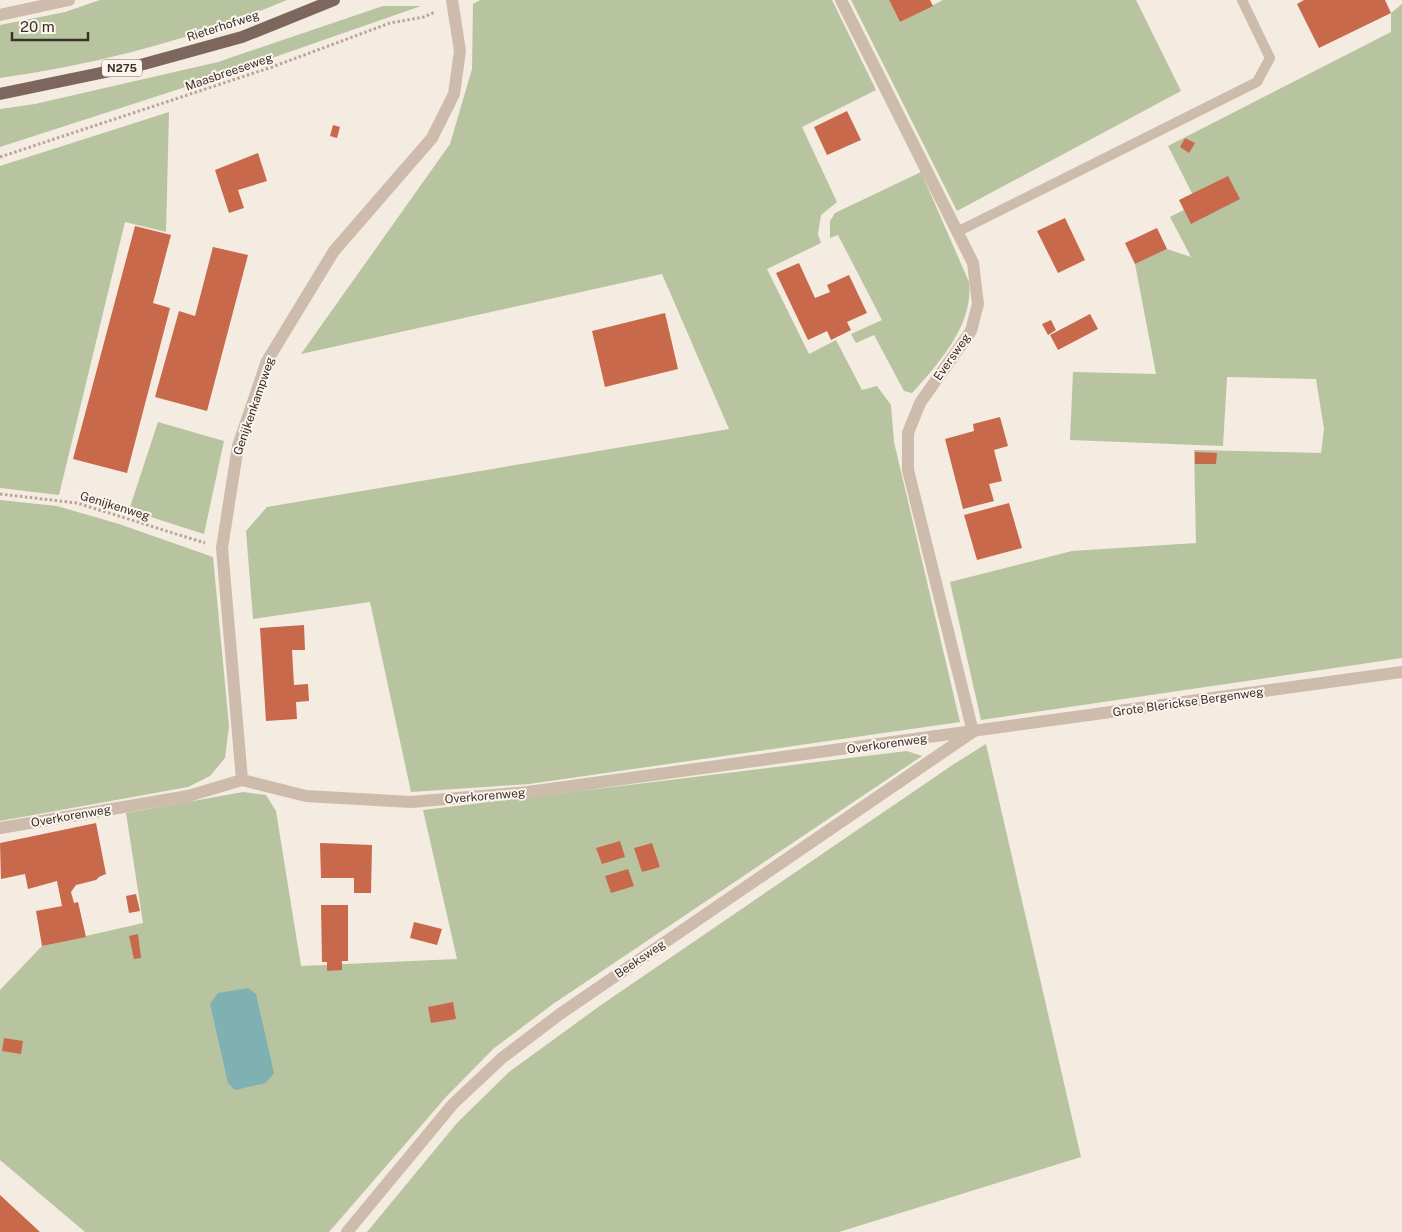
<svg xmlns="http://www.w3.org/2000/svg" width="1402" height="1232" font-family="'Public Sans',sans-serif">
	<style>
		.green { fill: #b8c4a0 }
		.water { fill: #7fb0b2 }
		.building { fill: #c8694b }
		.lines { fill: none; stroke-linecap: round; stroke-linejoin: round }
		.path { stroke: #b9a596; stroke-width: 3; stroke-dasharray: 2.5 2.5; stroke-linecap: butt }
		.lane { stroke: #cdbbac; stroke-width: 10 }
		.street { stroke: #cdbbac; stroke-width: 12 }
		.primary { stroke: #7d675c; stroke-width: 12 }
		.labels { text-anchor: middle; dominant-baseline: central; stroke-width: 4; stroke-linejoin: round; paint-order: stroke }
		.shield { fill: #fbf5ee; stroke: #756b66; stroke-width: 1 }
		.shield-label { font-size: 11px; font-weight: bold; fill: #3b302b }
		.street-label { font-size: 12px; fill: #3b302b; stroke: #fbf5ee }
	</style>
	<rect width="100%" height="100%" fill="#f4ebe1"/>
	<path class="green" d="M100 0H287C196 38 98 64 0 78V25L65 12Z
		M480 0H832L876 90 802 127 837 202 821 215 818 234 821 243 767 269 809 354 836 340 862 390 877 386 891 405 894 442 960 722 529 784 411 792 370 602 253 619 246 531 267 507 729 429 662 274 301 354 450 144 472 69 473 4Z
		M851 0H889L900 22 943 0H1136L1181 91 957 211Z
		M1402 4V658L981 720 950 582 1072 551 1196 543 1194 450 1321 453 1324 429 1316 379 1227 377 1223 446 1070 440 1073 372 1156 374 1135 264 1167 249 1191 257 1170 217 1197 203 1168 146 1391 32V13Z
		M383 6H421L235 71 0 147V109L35 104 218 62Z
		M169 112 166 232 125 222 59 495 0 488V166Z
		M921 172 969 282C974 325 938 364 912 393L904 391 874 335 856 343 851 334 882 320 838 235 830 238V221L835 213Z
		M158 422 224 441 204 534 129 510Z
		M0 500 57 506 119 524 213 557 229 726 225 758 210 776 188 787 0 821Z
		M986 744 1081 1157 839 1232H367L457 1123 509 1072 601 1005 954 764Z
		M907 751 922 756 553 1004 493 1049 446 1097 329 1232H85L0 1160V990L42 946 143 923 126 813 243 792 266 795 276 811 301 966 457 959 423 810Z"/>
	<path class="water" d="M248 988 256 994 274 1073 266 1083 235 1090 228 1083 210 1004 218 993Z"/>
	<path class="building" d="M889 0H930L933 6 900 22Z
		M1304 0H1385L1391 13 1319 48 1297 4Z
		M847 111 861 140 827 155 814 127Z
		M333 125 340 127 337 138 330 136Z
		M1185 138 1195 143 1189 153 1180 147Z
		M258 153 267 181 238 190 244 208 229 213 215 170Z
		M1228 176 1240 199 1191 224 1179 200Z
		M1065 218 1085 260 1058 273 1037 231Z
		M135 226 171 235 153 303 170 308 127 473 73 459Z
		M1157 228 1167 249 1135 264 1125 243Z
		M213 247 248 255 207 411 155 397 179 311 195 316Z
		M799 263 815 298 830 292 827 285 849 275 867 313 847 322 851 330 831 340 827 331 808 340 776 273Z
		M665 313 678 369 605 387 592 331Z
		M1090 314 1098 329 1058 350 1050 335Z
		M1051 320 1056 330 1048 335 1042 324Z
		M1000 417 1008 446 994 450 1002 481 989 484 994 501 963 509 945 439 974 431 973 424Z
		M1195 452 1217 453 1216 464H1195Z
		M1009 503 1022 548 977 560 964 515Z
		M304 625 305 650H292L294 685 308 684 309 701 296 702 297 719 266 721 260 628Z
		M96 823 106 874 99 877 96 880 76 885 71 892 74 903 78 902 86 937 42 946 36 911 62 906 57 881 28 889 25 874 1 879 0 843Z
		M620 841 625 857 602 864 596 848Z
		M320 843 372 845 371 893H354V878H321Z
		M652 843 660 867 642 872 634 848Z
		M628 869 634 886 611 893 605 876Z
		M136 894 140 911 129 913 126 896Z
		M321 905H348V961H342V970L327 971V962H322Z
		M414 922 442 929 437 945 410 938Z
		M138 934 141 958 134 959 129 936Z
		M453 1002 456 1019 431 1023 428 1007Z
		M4 1038 23 1041 21 1054 2 1051Z
		M0 1195 40 1232H0Z"/>
	<g class="lines">
		<path class="path" d="M0 157 272 67 390 23 424 17 435 12
			M0 494 77 503 205 543"/>
		<path class="lane" d="M957 232 1257 82 1270 58 1242 0"/>
		<path class="street" d="M841 0 973 263 978 304 971 331 920 403 908 433V470L973 732
			M0 15 69 0
			M242 780 222 548 238 446 267 361 334 251 432 138 454 94 460 51 452 0
			M0 828 188 796 242 780 306 796 411 802 528 792 1402 672
			M347 1232 453 1104 502 1058 560 1014 971 733"/>
		<path class="primary" d="M0 94 144 64 242 37 334 0"/>
	</g>
	<g class="labels">
		<rect class="shield" x="102" y="59.5" width="40" height="17" rx="4"/>
		<g class="shield-label">
			<text x="122" y="68">N275</text>
		</g>
		<g class="street-label">
			<text transform="translate(223 26) rotate(-18)">Rieterhofweg</text>
			<text transform="translate(229 72) rotate(-19)">Maasbreeseweg</text>
			<text transform="translate(952 357) rotate(-55)">Eversweg</text>
			<text transform="translate(254 406) rotate(-71)">Genijkenkampweg</text>
			<text transform="translate(115 506) rotate(17)">Genijkenweg</text>
			<text transform="translate(1188 702) rotate(-8)">Grote Blerickse Bergenweg</text>
			<text transform="translate(887 744) rotate(-8)">Overkorenweg</text>
			<text transform="translate(485 796) rotate(-5)">Overkorenweg</text>
			<text transform="translate(71 816) rotate(-10)">Overkorenweg</text>
			<text transform="translate(640 959) rotate(-34)">Beeksweg</text>
		</g>
	</g>
	<path d="M12 32v8h76v-8" fill="none" stroke="#3b302b" stroke-width="2.5"/>
	<text x="20" y="32" font-size="15" fill="#3b302b" stroke="#fbf5ee" stroke-width="4" paint-order="stroke">20 m</text>
</svg>
